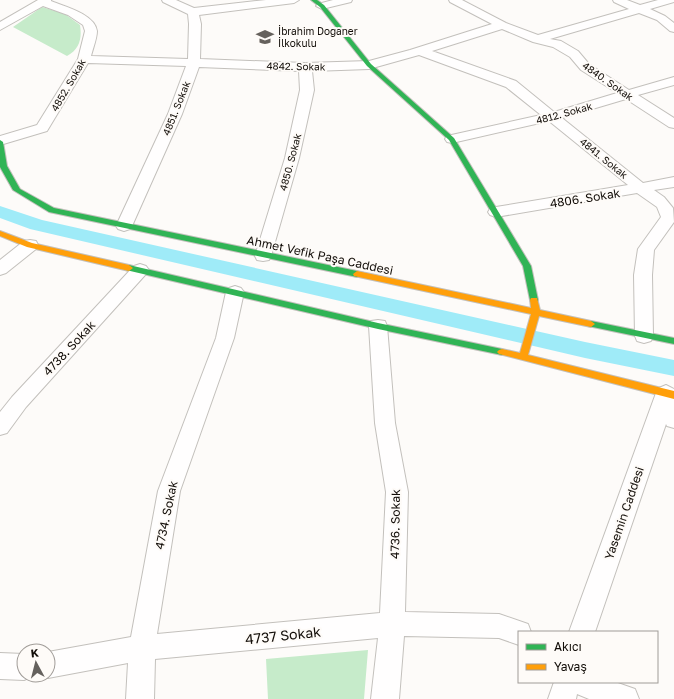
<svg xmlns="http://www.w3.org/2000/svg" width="674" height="699" font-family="'Golos Text',sans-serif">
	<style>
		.green { fill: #c6ebca }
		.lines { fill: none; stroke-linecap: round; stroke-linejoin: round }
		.canal { fill: #9febf8; fill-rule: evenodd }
		.street-casing { stroke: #c3c0bc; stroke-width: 2 }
		.fast-casing { stroke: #c3c0bc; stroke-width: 2 }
		.slow-casing { stroke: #c3c0bc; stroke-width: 2 }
		.street { fill: #fffefe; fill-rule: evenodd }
		.fast { fill: #30b455; fill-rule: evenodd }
		.slow { fill: #ff9f0a; fill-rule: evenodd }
		.labels { text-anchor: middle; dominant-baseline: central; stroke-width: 4; stroke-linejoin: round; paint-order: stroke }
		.far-poi-label { font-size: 10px; fill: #130e09; stroke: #fefbf8; text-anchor: start }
		.far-street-label { font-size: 10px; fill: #130e09; stroke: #fefbf8 }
		.street-label { font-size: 12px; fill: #130e09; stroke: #fefbf8 }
		.near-street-label { font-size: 14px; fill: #130e09; stroke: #fefbf8 }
	</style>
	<rect width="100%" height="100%" fill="#fdfbf9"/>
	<path class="green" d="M42 7 65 14 80 25C82 38 80 49 67 56L13 27Z
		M368 650 364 699H268L266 659Z"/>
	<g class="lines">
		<path class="canal" d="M0 206 42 220 585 342 674 360V376L585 358 30 229 0 218Z"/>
		<g class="street-casing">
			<path id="street" d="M38 0H51V1C63 6 95 14 97 31 97 38 93 48 91 56L188 59 189 24 188 14 163 2 162 0H176L194 8 266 0H299L294 3 199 15 201 24 200 59 305 63 369 61 410 50 492 24 450 2 449 0H462L506 23 538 35 629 9 614 2 613 0H627L640 5 658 0H674V2L650 9 665 16 674 23V32L670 31 657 20 639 13 550 39 561 41 578 51 589 64 629 90 674 77V85L638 95 674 118V128L669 127 626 99 562 118 643 183 674 177V187L654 190 664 197 673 208 674 222 654 250 652 275 653 336 651 341 644 343 637 341 635 336 634 275 638 249 661 217 657 207 637 193 496 217 490 215 488 212 490 209 496 207 628 185 549 121 452 143 447 142 445 139 447 136 541 115 506 87 419 55 369 69 312 71 314 90 299 158 271 256 269 260 263 261 257 260 255 256 285 158 300 90 299 71 199 67 182 114 132 226 130 229 124 231 118 229 116 226 168 114 186 66 88 63 47 131 0 145V136L37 125 78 59 85 31 83 25 68 15 43 6 0 30V22ZM502 29 533 42 553 47 570 57 581 70 617 93 554 112 516 81 432 51Z
				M333 0H352L351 2 322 9 316 6 318 4Z
				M30 240 36 241 38 245 36 249 6 273 0 275V260L24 241Z
				M140 264 146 266 149 270 146 274 26 407 7 433 0 435V412L12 397 134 266Z
				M235 286 241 288 244 292 234 338 180 491 157 634 380 613 386 492 375 423 369 326 371 321 378 320 385 321 387 326 395 423 408 492 405 612 499 614 528 624 531 632H519V645L499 638 404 636 399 699H371L378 638 155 659 154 699H126L128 663 48 678 41 675H48V652L131 637 158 491 216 338 226 292 229 288Z
				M666 385 674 389V428L667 426 666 424 595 632H569L656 393 659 388Z
				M0 653 24 654V675H34L33 676 24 680 0 679Z
				M554 682H615L635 689 639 699H589L577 694 576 699H548Z"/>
		</g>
		<g class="fast-casing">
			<path id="fast" d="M311 0H317L324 5 371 64 454 138 531 266 538 300 537 302H531L530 300 523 266 449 140 367 66 320 7Z
				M0 140 3 142 7 166 20 189 54 208 357 271 361 274 357 277 49 212 13 190 0 167Z
				M129 265 378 323 502 349 507 352 502 355 378 329 126 270 125 268Z
				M591 321 674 338V344L588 326 587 324 588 322Z"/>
		</g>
		<g class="slow-casing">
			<path id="slow" d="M0 231 32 243 129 265 133 268 129 271 27 247 0 236Z
				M357 271 531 308 530 300 531 298H537L540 310 591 321 595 324 591 327 539 316 528 355 674 391V399L499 354 497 352 499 350 502 349 520 353 531 314 354 276 353 274Z"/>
		</g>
		<use href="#street" class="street"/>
		<use href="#fast" class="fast"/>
		<use href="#slow" class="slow"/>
	</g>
	<defs>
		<g id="school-bare" transform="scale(1.38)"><path d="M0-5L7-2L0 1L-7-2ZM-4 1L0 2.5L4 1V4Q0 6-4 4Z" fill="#65615d" stroke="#fefbf8" stroke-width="2.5" paint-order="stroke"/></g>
	</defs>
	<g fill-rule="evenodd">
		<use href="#school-bare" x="265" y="37"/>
	</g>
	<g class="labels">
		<g class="far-poi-label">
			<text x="278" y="31">İbrahim Doğaner<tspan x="278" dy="12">İlkokulu</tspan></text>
		</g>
		<g class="far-street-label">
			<text transform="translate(296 66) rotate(1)">4842. Sokak</text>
			<text transform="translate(608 81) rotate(35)">4840. Sokak</text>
			<text transform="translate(68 85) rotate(-60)">4852. Sokak</text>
			<text transform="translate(176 108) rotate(-68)">4851. Sokak</text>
			<text transform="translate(564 113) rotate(-15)">4812. Sokak</text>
			<text transform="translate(604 158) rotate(39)">4841. Sokak</text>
			<text transform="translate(290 162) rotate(-75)">4850. Sokak</text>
		</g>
		<g class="street-label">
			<text transform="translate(585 198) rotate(-9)">4806. Sokak</text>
			<text transform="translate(320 255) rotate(12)">Ahmet Vefik Paşa Caddesi</text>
			<text transform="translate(69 348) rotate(-47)">4738. Sokak</text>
			<text transform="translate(624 513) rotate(-71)">Yasemin Caddesi</text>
			<text transform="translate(166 515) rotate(-78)">4734. Sokak</text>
			<text transform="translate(395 524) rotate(-89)">4736. Sokak</text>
		</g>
		<g class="near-street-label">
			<text transform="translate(283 635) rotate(-6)">4737 Sokak</text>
		</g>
	</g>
	<rect x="518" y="631" width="140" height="52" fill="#fefbf8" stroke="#a09c98"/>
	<rect x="526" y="644" width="20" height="6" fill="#30b455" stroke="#a09c98"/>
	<text x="554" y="651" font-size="12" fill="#130e09">Akıcı</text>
	<rect x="526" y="664" width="20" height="6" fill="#ff9f0a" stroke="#a09c98"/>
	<text x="554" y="671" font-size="12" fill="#130e09">Yavaş</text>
	<g transform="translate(36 663) rotate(353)"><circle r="19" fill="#fefbf8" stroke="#a09c98"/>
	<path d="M0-3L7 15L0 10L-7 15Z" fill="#65615d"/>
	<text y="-6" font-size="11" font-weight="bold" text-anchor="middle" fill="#130e09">K</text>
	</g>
</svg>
